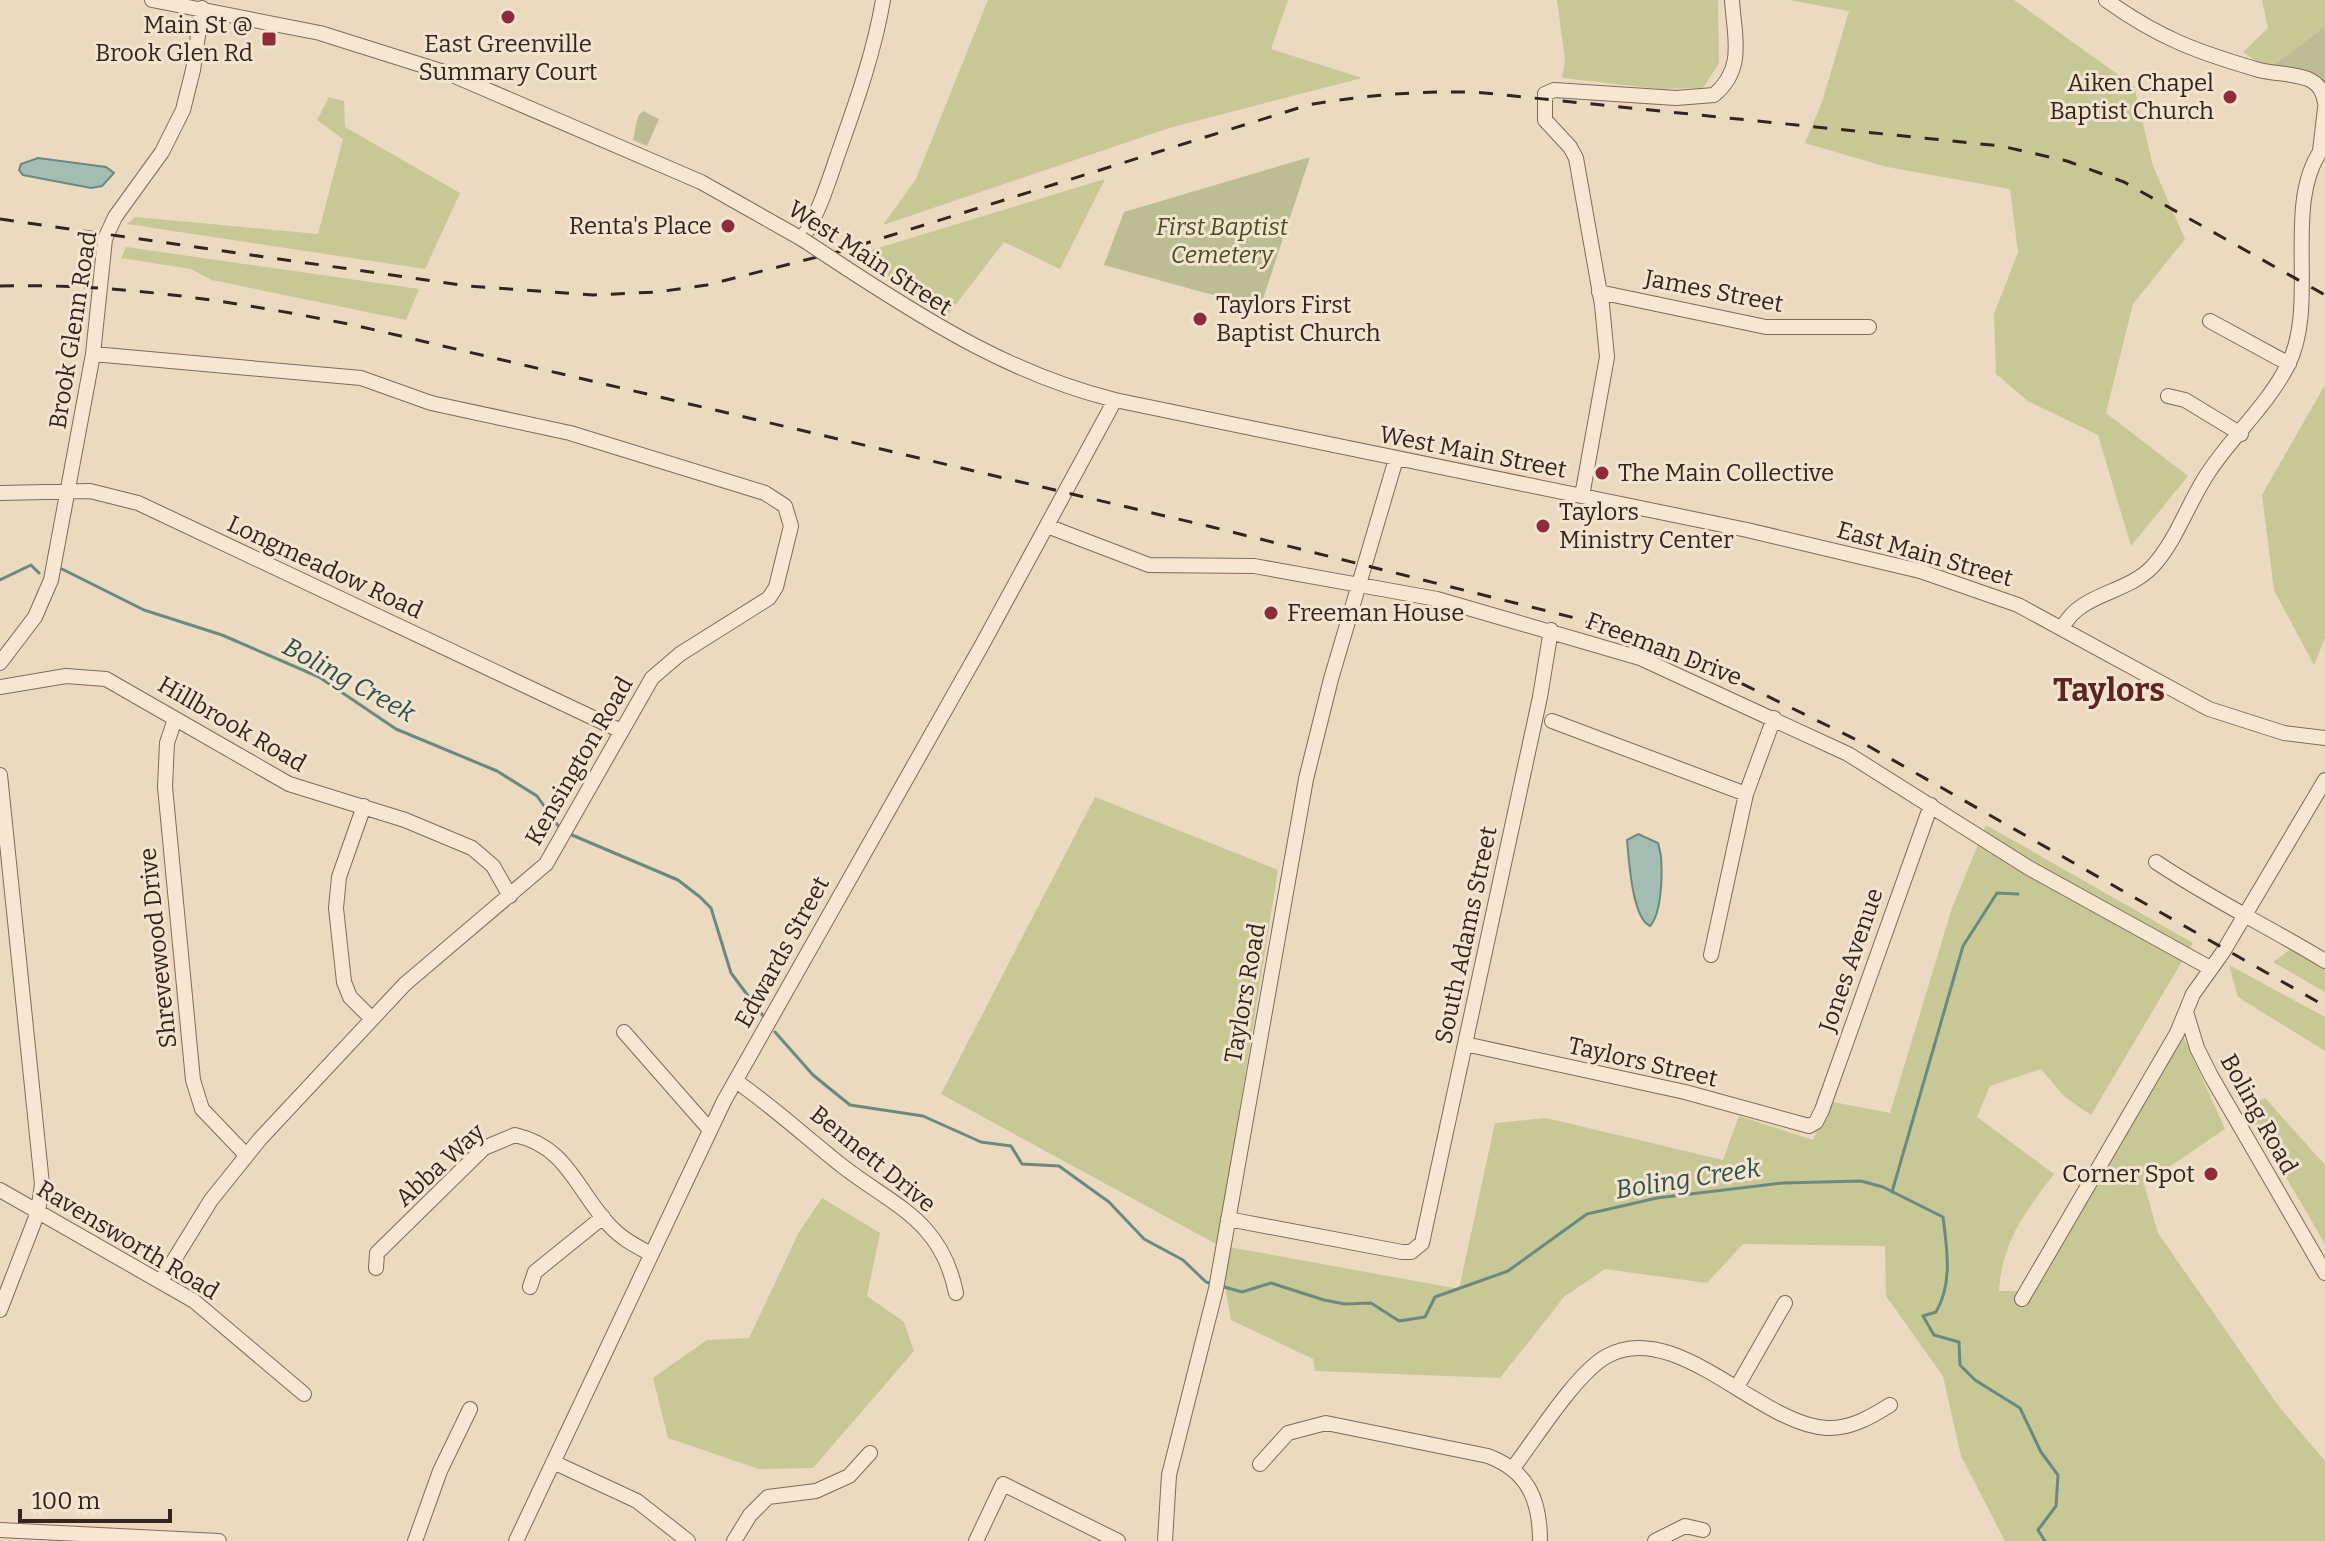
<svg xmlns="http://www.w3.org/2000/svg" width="2325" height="1541" font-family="Bitter,serif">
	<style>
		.green { fill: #c7c895 }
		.cemetery { fill: #bcbd94 }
		.water { fill: #a3bdb2; stroke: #6b8a7f; stroke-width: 2 }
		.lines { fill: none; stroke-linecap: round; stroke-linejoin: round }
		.stream { stroke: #6b8a7f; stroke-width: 3 }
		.minor-casing { stroke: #826a59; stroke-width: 16 }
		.minor { stroke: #f6e7d2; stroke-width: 14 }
		.rail { stroke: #33251d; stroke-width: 3; stroke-dasharray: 14 14; stroke-linecap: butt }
		.minor-bridge-casing { stroke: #826a59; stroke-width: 16; stroke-linecap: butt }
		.minor-bridge { stroke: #f6e7d2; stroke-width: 14 }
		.poi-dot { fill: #8e2d39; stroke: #f3e4cf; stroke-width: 3 }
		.labels { text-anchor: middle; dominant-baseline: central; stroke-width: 6; stroke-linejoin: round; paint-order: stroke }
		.poi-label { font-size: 24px; fill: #33251d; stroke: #f3e4cf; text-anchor: end }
		.park-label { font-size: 24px; font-style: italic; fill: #484e24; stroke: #f3e4cf }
		.street-label { font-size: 24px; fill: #33251d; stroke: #f3e4cf }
		.water-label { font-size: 26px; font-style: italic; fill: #2d524b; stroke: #f3e4cf }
		.district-label { font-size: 32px; font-weight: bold; fill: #5d251f; stroke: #f3e4cf }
	</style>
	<rect width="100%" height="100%" fill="#ebd9c0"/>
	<path class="green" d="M988 0H1288L1271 49 1362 78 1169 128 883 225 916 179Z
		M1557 0H1718L1719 63 1703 88 1660 89 1562 78 1565 60Z
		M1789 0H2014L2134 86 2153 166 2185 239 2133 304 2106 413 2188 476 2131 546 2098 435 2028 401 1996 374 1994 314 2018 252 2010 189 1887 167 1805 143 1822 102 1849 11Z
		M2262 0H2325V27L2268 69 2243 52 2268 28Z
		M329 97 344 101 345 127 460 193 425 269 127 224 135 217 318 234 343 139 317 120Z
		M1105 179 1060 269 1004 242 947 316 852 256Z
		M126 247 419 289 406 320 212 280 191 269 121 258Z
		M2325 385V638L2314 665 2274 590 2262 495Z
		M1095 797 1278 870 1218 1245 1459 1289 1495 1123 1546 1118 1723 1160 1739 1116 1813 1140 1828 1101 1890 1113 1952 908 1986 825 2193 943 2091 1115 2065 1097 2041 1069 1990 1086 1977 1117 2054 1174C2025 1212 2002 1242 1999 1291H2031L2182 1034 2225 1129 2144 1184 2158 1233 2279 1407 2325 1461V1541H2005L1961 1456 1943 1376 1886 1296 1885 1246 1743 1244 1707 1283 1605 1269 1564 1297 1500 1378 1315 1371 1313 1359 1231 1320 1218 1245 941 1094Z
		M2291 949 2325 968V992L2273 962Z
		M2229 965 2325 1017V1051L2238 997Z
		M2265 1098 2325 1165V1244L2245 1107Z
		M822 1198 880 1233 867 1296 904 1322 914 1351 813 1468 759 1469 668 1438 653 1378 707 1340 749 1338 799 1232Z"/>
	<path class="cemetery" d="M2325 27V86L2268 69Z
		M643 111 659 119 647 146 633 140 638 116Z
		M1310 157 1260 308 1104 265 1124 212Z"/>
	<path class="water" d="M38 158 106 167 114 173 102 186 91 188 23 175 19 170 21 164Z
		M1638 834 1658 843C1664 861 1663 912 1650 926 1632 918 1629 860 1627 840Z"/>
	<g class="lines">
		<path class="stream" d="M62 569 144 610 222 635 319 677 396 729 497 771 537 796 559 827
			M0 580 31 565 39 573
			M572 835 678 880 700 897 711 908 731 973 764 1017
			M775 1032 813 1075 850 1105 923 1116 981 1142 1011 1146 1022 1164 1059 1166 1109 1202 1144 1239 1183 1260 1206 1282 1213 1284
			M1892 1192 1963 946 1997 893 2018 894
			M1221 1286 1242 1292 1271 1283 1324 1300 1345 1304 1371 1303 1399 1321 1425 1317 1435 1297 1508 1271 1587 1214 1657 1198 1783 1183 1861 1181 1883 1187 1943 1217C1947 1249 1953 1283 1936 1312L1923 1316 1934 1335 1959 1342 1960 1365 1975 1380 2020 1408 2041 1452 2058 1475 2056 1506 2038 1530 2045 1541"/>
		<g class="minor-casing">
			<path id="minor" d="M152 0 320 33 450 74 701 182 802 239C819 213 828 183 838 154 856 103 874 53 883 0
				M2106 0C2159 38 2197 52 2259 70 2274 74 2293 73 2308 79 2319 84 2323 91 2325 103
				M2320 151 2325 108
				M846 268C932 324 1014 375 1115 400L1747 530 1920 571 2018 605 2209 709 2284 733 2325 738
				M1599 292 1766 327H1869
				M2210 321 2289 364
				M93 354 361 378 431 403 570 433 765 493 785 506 791 526 776 587 769 598 680 654 652 678 546 864 405 984 260 1139 211 1200 161 1281
				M2168 396 2185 400 2241 434
				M0 493 90 491 138 503 619 730
				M1582 496 1607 357 1602 305 1576 158 1570 147 1545 120V94L1554 90 1676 98 1714 95C1746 68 1734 36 1732 0
				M1047 526 1149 565 1254 566 1437 599 1640 658 1848 754 2029 868 2210 968
				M2063 627C2080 593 2126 594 2152 567 2177 540 2188 503 2208 473 2233 435 2267 406 2288 365 2320 302 2280 200 2325 145
				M0 663 35 617 51 580 93 354 105 239 115 217 162 152 183 110 193 70 202 8
				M0 687 66 676 106 679 289 784 405 820 472 848 493 866 510 896
				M175 719 167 743 165 787 193 1080 202 1109 246 1155
				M1552 721 1746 794
				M0 775 42 1184 38 1212 0 1310
				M364 806 339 877 336 908 344 982 350 997 372 1019
				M2156 862C2211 899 2269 927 2325 961
				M1711 955 1746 794 1774 718
				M2187 1015 2197 1048 2211 1076 2325 1273
				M624 1032 710 1130
				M1465 1044 1685 1092 1809 1126 1816 1122 1822 1110 1931 805
				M736 1081C773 1107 806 1137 841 1165 893 1206 941 1219 956 1293
				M0 1190 194 1301 304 1394
				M1228 1219 1402 1252H1411L1422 1243 1540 697 1551 630
				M376 1268 377 1253 484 1148 515 1135C568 1147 576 1190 610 1226 622 1239 636 1246 651 1254
				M530 1287 535 1272 603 1217
				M2022 1299 2177 1033 2193 994 2223 952 2325 780
				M1737 1387 1785 1303
				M553 1462 637 1501 688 1541
				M1260 1464 1288 1433 1326 1423 1488 1456C1528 1471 1540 1500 1540 1541
				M1513 1468C1536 1438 1576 1373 1607 1356 1676 1318 1760 1425 1827 1428 1850 1429 1871 1417 1890 1405
				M0 1530 219 1541
				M415 1541 440 1471 470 1409
				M516 1541 724 1101 982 645 1115 400
				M734 1541 750 1515 768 1497 816 1491 849 1476 870 1453
				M976 1541 1003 1484 1118 1541
				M1165 1541 1169 1475 1216 1289 1306 779 1331 679 1396 459
				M1655 1541 1685 1526 1703 1530"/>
		</g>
		<use href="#minor" class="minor"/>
		<path class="rail" d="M0 219 468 286 593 295 657 292 707 285 841 251 1308 105C1364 95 1418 91 1475 92L2001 146 2067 161 2124 182 2325 295
			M0 286C121 283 239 302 358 326L1212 527 1579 619 1710 668 1863 743 2325 1006"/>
		<g class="minor-bridge-casing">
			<path id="minor-bridge" d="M802 239 846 268"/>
		</g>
		<use href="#minor-bridge" class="minor-bridge"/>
	</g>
	<g class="poi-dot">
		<circle cx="508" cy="17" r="8"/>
		<rect x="261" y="31" width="16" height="16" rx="4"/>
		<circle cx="2230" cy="97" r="8"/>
		<circle cx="728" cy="226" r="8"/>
		<circle cx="1200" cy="319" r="8"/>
		<circle cx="1602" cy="473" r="8"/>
		<circle cx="1543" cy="526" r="8"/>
		<circle cx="1271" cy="613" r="8"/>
		<circle cx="2211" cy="1174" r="8"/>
	</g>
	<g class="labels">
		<g class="poi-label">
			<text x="253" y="25">Main St @<tspan x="253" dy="28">Brook Glen Rd</tspan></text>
			<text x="508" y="44" text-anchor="middle">East Greenville<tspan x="508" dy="28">Summary Court</tspan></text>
			<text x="2214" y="83">Aiken Chapel<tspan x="2214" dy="28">Baptist Church</tspan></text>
			<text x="712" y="226">Renta's Place</text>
			<text x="1216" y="305" text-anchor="start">Taylors First<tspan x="1216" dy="28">Baptist Church</tspan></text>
			<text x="1618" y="473" text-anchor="start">The Main Collective</text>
			<text x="1559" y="512" text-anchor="start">Taylors<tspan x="1559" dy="28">Ministry Center</tspan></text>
			<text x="1287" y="613" text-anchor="start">Freeman House</text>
			<text x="2195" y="1174">Corner Spot</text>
		</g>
		<g class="park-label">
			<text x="1222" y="227">First Baptist<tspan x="1222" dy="28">Cemetery</tspan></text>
		</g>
		<g class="street-label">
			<text transform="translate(870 258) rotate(33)">West Main Street</text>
			<text transform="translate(1714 291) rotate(11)">James Street</text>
			<text transform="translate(73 330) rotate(-81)">Brook Glenn Road</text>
			<text transform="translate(1473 452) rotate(11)">West Main Street</text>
			<text transform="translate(1925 554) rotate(16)">East Main Street</text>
			<text transform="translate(325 567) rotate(25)">Longmeadow Road</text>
			<text transform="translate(1664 649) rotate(21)">Freeman Drive</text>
			<text transform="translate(232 724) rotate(30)">Hillbrook Road</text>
			<text transform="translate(579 761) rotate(-60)">Kensington Road</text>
			<text transform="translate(1466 935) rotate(-78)">South Adams Street</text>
			<text transform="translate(158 948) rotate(-96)">Shrevewood Drive</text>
			<text transform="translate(782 952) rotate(-61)">Edwards Street</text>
			<text transform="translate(1851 960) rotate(-71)">Jones Avenue</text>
			<text transform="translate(1245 993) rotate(-80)">Taylors Road</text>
			<text transform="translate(1643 1062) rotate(13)">Taylors Street</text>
			<text transform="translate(2259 1114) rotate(61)">Boling Road</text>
			<text transform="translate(873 1159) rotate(39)">Bennett Drive</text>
			<text transform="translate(440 1165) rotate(-42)">Abba Way</text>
			<text transform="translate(128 1240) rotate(31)">Ravensworth Road</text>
		</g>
		<g class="water-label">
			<text transform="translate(349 680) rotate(29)">Boling Creek</text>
			<text transform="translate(1688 1179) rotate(-9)">Boling Creek</text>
		</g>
		<g class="district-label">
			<text x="2109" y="690">Taylors</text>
		</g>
	</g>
	<path d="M20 1509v12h150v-12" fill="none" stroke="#33251d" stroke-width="4"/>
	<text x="32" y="1509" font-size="24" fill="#33251d" stroke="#f3e4cf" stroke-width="6" paint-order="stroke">100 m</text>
</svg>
